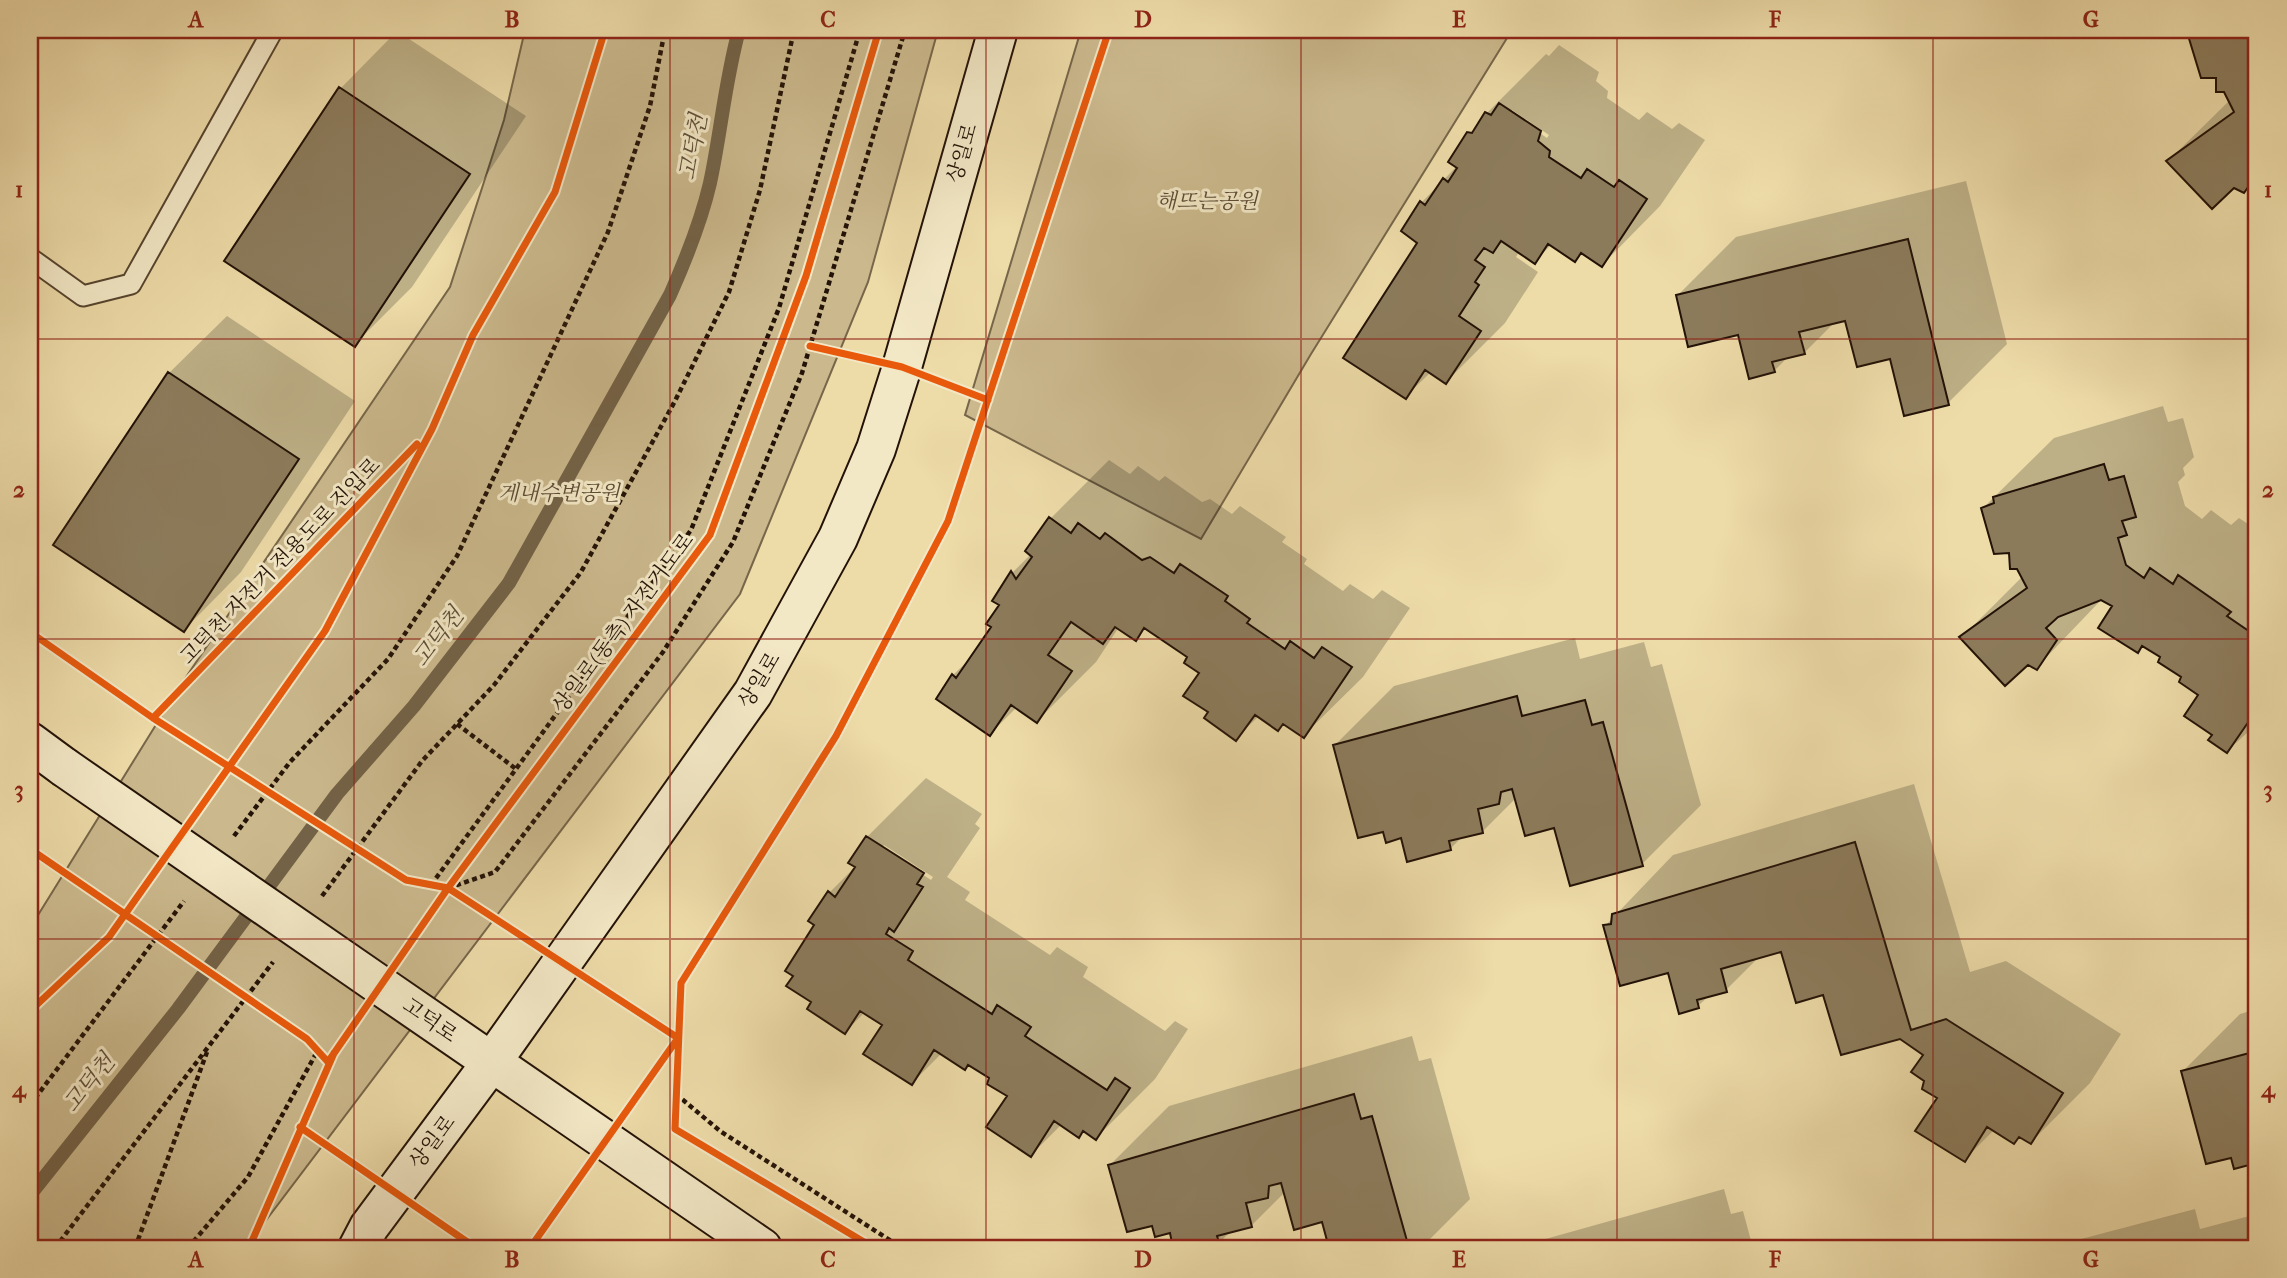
<svg xmlns="http://www.w3.org/2000/svg" width="2287" height="1278" font-family="'IM FELL French Canon','Noto Serif KR',serif">
	<style>
		.green { fill: #cbb98d; stroke: #77664a; stroke-width: 2 }
		.shadow { fill: #0003; fill-rule: evenodd }
		.lines { fill: none; stroke-linecap: round; stroke-linejoin: round }
		.stream { stroke: #736247; stroke-width: 14 }
		.building { fill: #8c7b5b; stroke: #231207; stroke-width: 2 }
		.lane-casing { stroke: #56442f; stroke-width: 23 }
		.secondary-casing { stroke: #231207; stroke-width: 42 }
		.path { stroke: #231207; stroke-width: 4.5; stroke-dasharray: 5 3.5; stroke-linecap: butt }
		.lane { stroke: #f3e8c6; stroke-width: 19 }
		.secondary { stroke: #f3e8c6; stroke-width: 38 }
		.secondary-bridge-casing { stroke: #231207; stroke-width: 42; stroke-linecap: butt }
		.secondary-bridge { stroke: #f3e8c6; stroke-width: 38 }
		.cycleway-casing { stroke: #f3e8c6; stroke-width: 11 }
		.cycleway { stroke: #e8590c; stroke-width: 7 }
		.grid { fill: none; stroke: #8f2418; stroke-width: 2; stroke-opacity: 0.55 }
		.labels { text-anchor: middle; dominant-baseline: central; stroke-width: 6; stroke-linejoin: round; paint-order: stroke }
		.street-label { font-size: 21px; fill: #231207; stroke: #f3e8c6 }
		.park-label { font-size: 21px; font-style: italic; fill: #5e4c36; stroke: #f3e8c6 }
		.water-label { font-size: 23px; font-style: italic; fill: #5f4e37; stroke: #f3e8c6 }
		.neatline { fill: none; stroke: #8f2418; stroke-width: 2.5 }
		.grid-label { font-size: 23px; text-anchor: middle; font-weight: bold; fill: #8f2418 }
	</style>
	<rect width="100%" height="100%" fill="#eddba8"/>
	<filter id="stains"><feTurbulence type="fractalNoise" baseFrequency=".00286" numOctaves="4"/><feColorMatrix values="0 0 0 0 .2 0 0 0 0 .09 0 0 0 0 .02 0 0 0 .5 -.17"/></filter>
	<radialGradient id="worn" r=".72"><stop offset=".6" stop-color="#630" stop-opacity="0"/><stop offset="1" stop-color="#630" stop-opacity=".3"/></radialGradient>
	<path class="green" d="M525 30H938L868 282 740 594 245 1248H30V928L180 686 450 287 504 120Z
		M1081 30H1512L1311 354 1201 539 965 415Z"/>
	<path class="shadow" d="M2192 30H2257V177L2244 191 2168 161 2230 100 2189 32Z
		M397 31 526 116 412 287 354 345 340 89Z
		M1559 45 1599 72 1596 81 1608 91 1607 98 1639 120 1647 112 1672 129 1679 123 1705 140 1660 206 1602 265 1583 252 1575 260 1552 244 1534 262 1519 252 1516 257 1538 272 1505 323 1446 382 1431 372 1405 397 1420 242 1403 231 1422 202 1457 166 1450 162 1487 113 1546 54 1549 56ZM1512 110 1549 135 1547 138 1512 114Z
		M1966 181 2007 344 1948 403 1847 318 1836 321 1804 353 1788 357 1774 371 1739 333 1677 296 1736 237Z
		M227 316 355 401 241 572 184 630 169 373Z
		M2163 406 2168 422 2183 418 2194 457 2183 468 2185 475 2178 482 2185 506 2202 519 2211 510 2231 525 2239 518 2257 530V724L2227 751 2214 734 2200 694 2162 656 2143 645 2138 650 2114 606 2102 599 2037 667 1962 637 2023 576 1983 508 2054 438Z
		M1109 460 1130 474 1138 466 1159 481 1165 476 1202 502 1210 499 1232 514 1240 506 1286 537 1282 542 1307 559 1304 564 1343 591 1350 584 1373 599 1382 590 1410 608 1363 677 1304 735 1285 722 1259 716 1236 738 1210 712 1201 673 1190 657 1146 627 1135 639 1119 627 1096 662 1037 721 1017 707 990 734 953 675 975 654 993 627 1001 605 995 600 1013 572 1031 554 1051 518Z
		M1575 638 1580 659 1644 642 1651 667 1662 664 1701 805 1642 864 1555 826 1516 798 1483 831 1463 836 1450 849 1384 829 1335 745 1394 686Z
		M926 778 982 814 975 824 980 828 947 877 970 892 965 900 1050 955 1057 947 1088 967 1083 977 1165 1031 1175 1021 1188 1029 1155 1079 1096 1138 1084 1130 1062 1124 1031 1155 1009 1096 991 1077 969 1063 942 1053 912 1083 884 1025 865 1012 845 1032 814 1002 795 975 829 893 856 866 867 837ZM884 845 933 877 931 880 882 848Z
		M1914 784 1970 972 2006 961 2121 1034 2090 1083 2031 1142 2021 1136 2014 1142 1994 1130 1964 1160 1926 1055 1825 993 1782 950 1760 956 1726 990 1710 995 1698 1006 1669 971 1605 926 1673 855Z
		M2257 1009V1186H2256L2250 1163 2233 1156 2183 1071 2240 1014Z
		M1412 1036 1419 1061 1431 1058 1470 1199 1421 1248H1331L1323 1220 1285 1192 1251 1226 1232 1230 1219 1243 1199 1248H1175L1171 1230 1153 1224 1110 1165 1169 1106Z
		M1724 1189 1731 1214 1743 1211 1753 1248H1513Z
		M2195 1209 2200 1229 2257 1214V1248H2047Z"/>
	<g class="lines">
		<path class="stream" d="M30 1195 178 1009 337 794 414 706 509 583 670 295C686 259 701 222 710 183 721 132 725 81 739 30"/>
	</g>
	<path class="building" d="M2194 30H2257V147L2252 152 2257 158V174L2244 193 2234 188 2212 209 2166 161 2234 112 2224 92H2216V78H2201L2187 32Z
		M339 87 470 174 355 347 224 261Z
		M1499 103 1541 131 1538 141 1550 151 1549 157 1581 178 1587 169 1614 187 1619 180 1647 199 1602 267 1581 253 1575 262 1548 244 1535 264 1501 241 1493 253 1484 248 1475 260 1485 267 1475 282 1479 285 1459 316 1481 331 1446 384 1425 370 1406 399 1343 358 1417 243 1401 231 1420 201 1425 205 1443 178 1448 182 1457 168 1448 162 1467 132 1472 133 1485 112 1491 115Z
		M1908 239 1949 405 1904 416 1890 359 1857 367 1845 321 1799 332 1805 354 1772 362 1775 372 1749 379 1738 335 1688 347 1676 295Z
		M168 372 299 459 184 632 53 545Z
		M2104 464 2109 480 2124 476 2136 517 2122 521 2127 535 2118 538 2126 565 2144 578 2150 568 2173 584 2178 575 2231 612 2227 616 2253 634 2249 639 2257 644V726L2249 721 2227 753 2208 740 2212 735 2184 716 2198 695 2179 682 2181 677 2158 662 2160 657 2142 646 2138 653 2098 628 2112 606 2101 600 2058 617 2046 628 2057 640 2037 670 2028 665 2005 686 1959 637 2027 588 2017 569H2010L2009 553 1994 554 1981 508 1994 503 1993 497Z
		M1049 517 1071 533 1078 523 1100 539 1105 533 1142 560 1150 557 1174 573 1180 564 1228 596 1225 601 1250 619 1247 623 1285 649 1290 641 1314 658 1322 647 1352 667 1304 738 1283 724 1278 731 1255 715 1236 741 1204 718 1208 712 1183 696 1199 673 1184 663 1187 657 1144 628 1136 641 1115 627 1103 644 1071 622 1048 655 1072 671 1037 723 1011 705 990 736 936 699 952 674 956 678 991 627 986 624 999 605 992 601 1011 571 1016 579 1032 557 1025 551Z
		M1517 696 1522 716 1585 700 1592 725 1603 722 1643 866 1570 886 1554 828 1525 836 1512 789 1501 792 1499 804 1478 809 1483 833 1449 841 1451 850 1407 862 1401 838 1386 843 1383 832 1358 838 1333 745Z
		M866 836 924 873 917 884 923 887 894 932 889 928 886 934 913 951 908 960 992 1014 997 1005 1031 1027 1025 1036 1107 1090 1115 1078 1130 1088 1096 1140 1083 1131 1079 1138 1054 1121 1031 1157 986 1127 1007 1096 987 1084 989 1078 968 1065 965 1070 934 1050 912 1085 863 1054 882 1025 860 1011 845 1034 807 1009 811 1002 786 986 793 976 785 971 814 925 808 921 828 891 835 897 855 867 848 863Z
		M1855 842 1911 1030 1946 1019 2063 1093 2031 1144 2019 1137 2014 1144 1987 1127 1965 1162 1915 1131 1937 1098 1922 1089 1924 1081 1911 1072 1923 1055 1900 1039 1841 1055 1823 995 1796 1003 1781 952 1721 969 1727 992 1697 1000 1699 1008 1679 1014 1668 973 1620 986 1603 925 1611 924 1612 914Z
		M2257 1051V1188H2254L2249 1165 2234 1169 2231 1158 2206 1164 2181 1071Z
		M1354 1094 1361 1119 1372 1116 1409 1248H1329L1322 1222 1294 1230 1281 1183 1269 1186 1268 1198 1246 1203 1252 1227 1217 1236 1220 1245 1206 1248H1173L1170 1233 1155 1237 1152 1226 1127 1232 1108 1165Z"/>
	<g class="lines">
		<g class="lane-casing">
			<path id="lane" d="M30 258 83 296 131 284 273 30"/>
		</g>
		<g class="secondary-casing">
			<path id="secondary" d="M30 742 64 767
				M381 986 762 1248
				M358 1248 369 1227 491 1063 753 693 838 538 876 449 902 367 998 30"/>
		</g>
		<path class="path" d="M457 724 516 769
			M234 836 290 762 388 659 457 556 608 232 650 106 665 30
			M431 885 691 530 779 308 860 30
			M448 888 495 872 663 652 733 542 802 373 905 30
			M322 896 422 761 494 685 581 572 675 401 729 292 760 190 794 30
			M676 1094 720 1131 902 1248
			M30 1105 184 901
			M55 1248 273 962
			M135 1248 207 1052
			M188 1248 248 1177 318 1050"/>
		<use href="#lane" class="lane"/>
		<use href="#secondary" class="secondary"/>
		<g class="secondary-bridge-casing">
			<path id="secondary-bridge" d="M64 767 381 986"/>
		</g>
		<use href="#secondary-bridge" class="secondary-bridge"/>
		<g class="cycleway-casing">
			<path id="cycleway" d="M810 346 902 367 988 400
				M30 632 153 718 406 880 448 888 678 1038
				M153 718 417 444
				M30 849 307 1039 328 1062
				M30 1011 109 937 325 631 432 429 473 335 555 192 605 30
				M328 1062 448 888 710 535 806 276 879 30
				M300 1127 476 1248
				M249 1248 334 1053
				M530 1248 678 1038
				M874 1248 675 1129 681 983 836 736 948 521 1109 30"/>
		</g>
		<use href="#cycleway" class="cycleway"/>
	</g>
	<path class="grid" d="M354 30V1248M670 30V1248M986 30V1248M1301 30V1248M1617 30V1248M1933 30V1248M30 339H2257M30 639H2257M30 939H2257"/>
	<g class="labels">
		<g class="street-label">
			<text transform="translate(962 153) rotate(-74)">상일로</text>
			<text transform="translate(280 561) rotate(-46)">고덕천 자전거 전용도로 진입로</text>
			<text transform="translate(623 623) rotate(-53)">상일로(동측) 자전거도로</text>
			<text transform="translate(759 680) rotate(-59)">상일로</text>
			<text transform="translate(430 1020) rotate(35)">고덕로</text>
			<text transform="translate(432 1142) rotate(-53)">상일로</text>
		</g>
		<g class="park-label">
			<text x="1207" y="201">해뜨는공원</text>
			<text x="559" y="493">게내수변공원</text>
		</g>
		<g class="water-label">
			<text transform="translate(693 147) rotate(-79)">고덕천</text>
			<text transform="translate(438 637) rotate(-52)">고덕천</text>
			<text transform="translate(89 1083) rotate(-51)">고덕천</text>
		</g>
	</g>
	<rect width="2287" height="1278" fill="none" stroke="#eddba8" stroke-width="77"/>
	<rect x="38" y="38" width="2210" height="1202" class="neatline"/>
	<g class="grid-label">
		<text x="196" y="27">A</text>
		<text x="512" y="27">B</text>
		<text x="828" y="27">C</text>
		<text x="1143" y="27">D</text>
		<text x="1459" y="27">E</text>
		<text x="1775" y="27">F</text>
		<text x="2091" y="27">G</text>
		<text x="19" y="197">1</text>
		<text x="2268" y="197">1</text>
		<text x="19" y="497">2</text>
		<text x="2268" y="497">2</text>
		<text x="19" y="797">3</text>
		<text x="2268" y="797">3</text>
		<text x="19" y="1097">4</text>
		<text x="2268" y="1097">4</text>
		<text x="196" y="1267">A</text>
		<text x="512" y="1267">B</text>
		<text x="828" y="1267">C</text>
		<text x="1143" y="1267">D</text>
		<text x="1459" y="1267">E</text>
		<text x="1775" y="1267">F</text>
		<text x="2091" y="1267">G</text>
	</g>
	<rect width="100%" height="100%" filter="url(#stains)"/>
	<rect width="100%" height="100%" fill="url(#worn)"/>
</svg>
